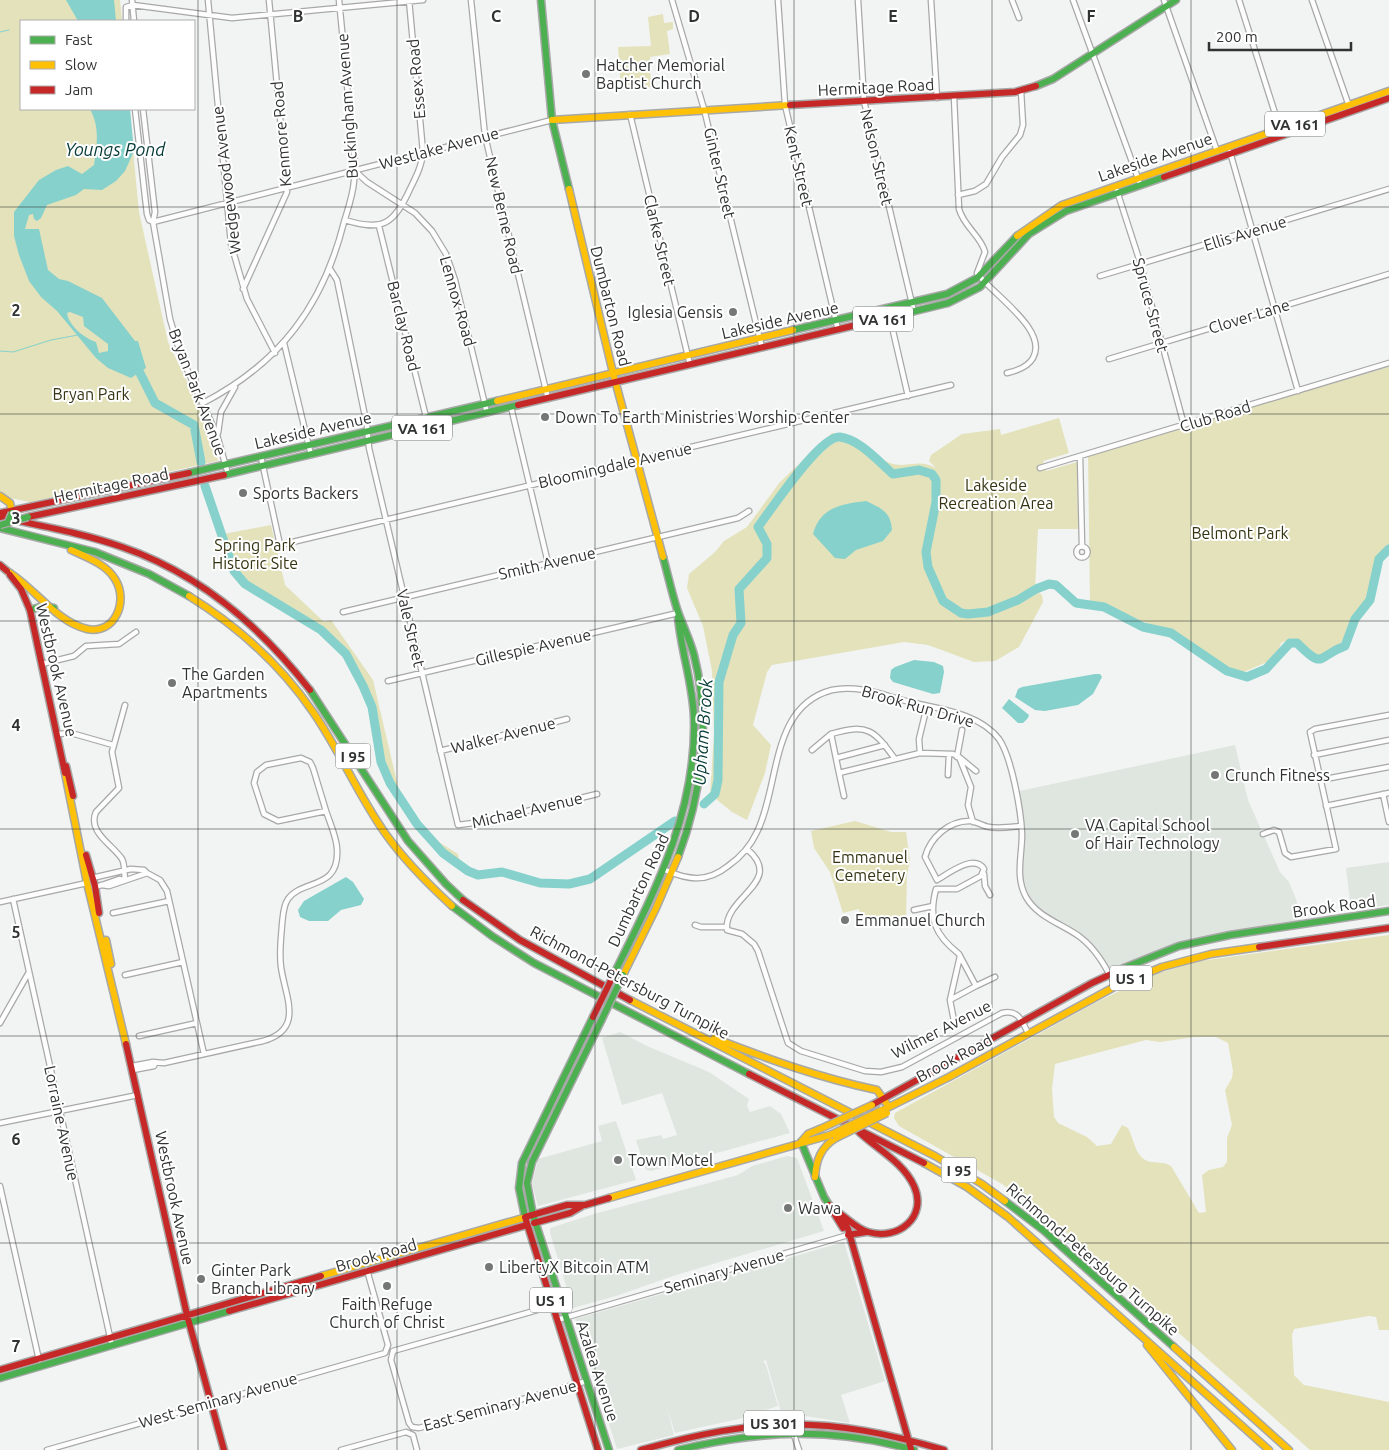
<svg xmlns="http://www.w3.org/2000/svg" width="1389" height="1450" font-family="Ubuntu,sans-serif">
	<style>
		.built { fill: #dfe6e0 }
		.green { fill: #e3e2bb; fill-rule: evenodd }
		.water { fill: #86d1cc; fill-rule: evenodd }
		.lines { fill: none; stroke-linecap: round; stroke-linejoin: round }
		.stream { stroke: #86d1cc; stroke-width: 1 }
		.river { stroke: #86d1cc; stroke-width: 9 }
		.street-casing { stroke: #a7a8a7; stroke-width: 7 }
		.fast-casing { stroke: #a7a8a7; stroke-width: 9 }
		.slow-casing { stroke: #a7a8a7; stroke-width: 9 }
		.jam-casing { stroke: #a7a8a7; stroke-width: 9 }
		.street { stroke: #fdfdfd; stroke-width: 4.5 }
		.fast { stroke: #4caf50; stroke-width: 6 }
		.slow { stroke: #ffc107; stroke-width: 6 }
		.jam { stroke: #c62828; stroke-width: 6 }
		.fast-bridge-casing { stroke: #a7a8a7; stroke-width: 9; stroke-linecap: butt }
		.slow-bridge-casing { stroke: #a7a8a7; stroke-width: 9; stroke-linecap: butt }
		.jam-bridge-casing { stroke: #a7a8a7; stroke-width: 9; stroke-linecap: butt }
		.fast-bridge { stroke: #4caf50; stroke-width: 6 }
		.slow-bridge { stroke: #ffc107; stroke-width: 6 }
		.jam-bridge { stroke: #c62828; stroke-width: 6 }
		.grid { fill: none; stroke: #313332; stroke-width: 1; stroke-opacity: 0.55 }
		.poi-dot { fill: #757776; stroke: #fff; stroke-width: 2 }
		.labels { text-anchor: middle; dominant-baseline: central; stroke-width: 4; stroke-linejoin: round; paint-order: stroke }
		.shield { fill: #fff; stroke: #6f7070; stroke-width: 1 }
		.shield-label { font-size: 15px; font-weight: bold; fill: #313332 }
		.poi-label { font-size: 16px; fill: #313332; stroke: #fff; text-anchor: start }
		.street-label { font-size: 16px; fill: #313332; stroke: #fff }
		.park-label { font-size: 16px; fill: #353412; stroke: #fff }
		.water-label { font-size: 18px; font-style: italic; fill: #053a37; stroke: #fff }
		.grid-label { font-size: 16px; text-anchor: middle; font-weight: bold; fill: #313332; stroke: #fff; stroke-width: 4; stroke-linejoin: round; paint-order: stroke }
	</style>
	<rect width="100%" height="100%" fill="#f2f4f3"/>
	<path class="built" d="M1235 745 1248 800 1280 872 1289 882 1296 899 1300 916 1299 925 1202 939 1108 973 1097 954 1079 936 1033 907 1021 885 1022 834 1015 792Z
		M1389 862V905L1351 910 1346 868Z
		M620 1032 647 1046 709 1072 749 1099 747 1106 750 1112 770 1106 781 1114 790 1133 651 1171 646 1170 636 1140 661 1135 663 1139 677 1135 662 1093 622 1105 602 1038Z
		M616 1121 636 1180 538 1206 532 1184 538 1159 602 1141 598 1126Z
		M787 1156 797 1158 824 1231 676 1275 616 1296 573 1308 550 1233V1228L594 1214 738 1175 752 1166Z
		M844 1242 885 1381 841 1395 850 1423 805 1416H782L766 1360 763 1361 766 1365 778 1406 739 1419 675 1433 667 1408 674 1435 617 1449 575 1319Z"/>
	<path class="green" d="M0 0H120L122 21H21V109H129L139 212 168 342 211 432 218 461 30 502 0 496Z
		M663 14 664 23 673 22V29L667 31 670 54 650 57 651 87 621 89 618 47 651 46 648 17Z
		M1389 367V545L1382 552 1365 612 1354 623 1338 647 1322 659 1314 660C1304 652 1299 633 1281 643L1276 658 1244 672H1235L1210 659 1168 630 1090 604 1088 454Z
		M1059 418 1069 453 1043 461 1046 471 1077 462 1078 529H1038L1035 589 1042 595 1043 602 1019 647 995 661 974 662 928 645 904 642 772 665 767 672 753 725 771 745 765 773 747 820 732 812 710 794 714 734 712 671 703 626 687 588 689 574 715 552 724 541 747 527 780 482 832 433C855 435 869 455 890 463 908 469 917 458 936 468L929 461 931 455 962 434 1000 429 1001 435Z
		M271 525 285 585 324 622 331 620 373 680 400 795 431 837 458 854 460 864 447 857 422 832 393 791 383 772 378 747 375 708 371 693 346 659 341 646 284 605 244 585 224 534Z
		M855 821 891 832H906L910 861 907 875 906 919 864 926 859 909 843 913 830 872 814 848 811 831Z
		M1389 935V1330H1379L1376 1317 1369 1316 1294 1329 1292 1335 1294 1375 1304 1385 1389 1402V1450H1310L1060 1227 1002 1184 899 1126 894 1118 895 1113 1095 1003 1152 975 1200 961ZM1195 1037H1216L1228 1043 1233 1071 1232 1078 1225 1090 1232 1125 1227 1138V1162L1223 1167 1209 1170 1202 1175 1206 1212 1199 1213 1171 1166C1164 1162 1160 1163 1152 1162 1135 1160 1135 1141 1128 1128L1122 1125 1111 1144 1097 1146 1087 1137 1058 1123 1054 1117 1052 1089 1055 1064 1146 1040 1160 1042Z"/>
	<path class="water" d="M66 0H114L116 21H78Z
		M90 109H130L134 151 125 171 116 181 102 190 84 189 76 195 47 205 41 218 37 221 34 219 33 214 29 215 25 229H39L48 270 59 279 68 281 102 298 135 341H138L146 368 131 378 108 368 96 358 57 311 41 297 29 281 19 255 14 236V212L39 180 56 170 68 166 82 174 94 165C97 144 100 128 90 109ZM70 312 83 317 84 326 108 344V351L99 353 96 342C84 338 69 326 67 313Z
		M866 501C881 508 891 512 892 530L883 541 856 550 845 559 835 558 813 534C820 507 842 504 866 501Z
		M914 660 934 662 943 666 944 672 940 693 933 694 893 682 890 678 891 670 895 667Z
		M1095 674H1100L1102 677 1093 694 1078 705 1045 711 1035 710 1015 697 1018 689 1022 687Z
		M1009 699 1029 715 1028 718 1023 723H1018L1002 708Z
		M346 877 353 882 364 899 361 905 341 910 328 921H309L300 917 298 910 304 901Z"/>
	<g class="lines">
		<path class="stream" d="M0 32 9 30
			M0 351 13 352 51 340 78 335"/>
		<path class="river" d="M140 373 155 403 194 425 201 462
			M205 486 234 571 245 584 321 630 346 654 363 686 372 707 381 762 390 783 417 824 443 853 468 871 478 875 502 872 540 883 569 884 590 879 675 821
			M704 804 715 794 718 780 719 682 733 635 741 623 739 589 767 558V544L758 527C771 510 820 435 840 437 859 439 879 462 893 474L919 470 932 474 936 480V502L926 552 928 567 943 601 961 613 968 614 988 612 1018 600 1036 589 1049 584 1056 585 1076 603 1104 607 1143 627 1171 633 1227 671 1247 677 1266 669 1290 643H1297C1325 671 1317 656 1345 646L1355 619 1370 600 1379 559 1389 549"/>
		<g class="street-casing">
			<path id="street" d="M132 0 134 21
				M208 0 231 244 247 299 275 353
				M471 0 485 136 548 399
				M672 0 704 109 762 348
				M778 0 785 105 838 330
				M858 0 864 101 914 312
				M931 0 937 98
				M1012 0 1019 18
				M1073 0 1139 181
				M1164 0 1217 151
				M1239 0 1280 129
				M1312 0 1349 106
				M133 5 232 18 423 0
				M126 21V7L133 5
				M954 97 959 209C964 227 981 236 985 252L977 273C992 294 1049 330 1033 358 1028 367 1016 371 1007 373
				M135 109 147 214 149 220 153 222
				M143 109 155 212 153 222 170 319 181 356 217 435 228 474
				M630 114 690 365
				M1230 152 1298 391
				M355 171 367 182 415 213 432 231 446 254 455 280 487 413
				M1117 191 1139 259 1184 425
				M958 195 975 191 986 184 1002 157 1020 135 1023 125 1021 91
				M345 220C383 232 394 224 410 189 416 177 422 165 423 152L409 0
				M153 222 552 120
				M379 226 426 417V427
				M330 269 337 280 367 426 369 448 458 825 481 822 597 794
				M1100 276 1389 189
				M243 289 287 192 269 0
				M890 318 908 396
				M284 343 311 455
				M1109 359 1389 274
				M203 403C280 363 323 306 344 222 348 209 353 195 354 181 357 162 352 140 350 121 347 80 343 40 339 0
				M511 407 548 563
				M218 433 221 412 235 387
				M1080 456 1082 546
				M261 457 280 545 951 385
				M1040 468 1389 363
				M1076.5 552a5.5 5.5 0 1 1 11 0a5.5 5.5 0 1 1-11 0Z
				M343 612 738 518 749 511
				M42 664 74 656 86 646 119 644 136 632
				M388 681 678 613
				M125 705 112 752 119 788 96 812C87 832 113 845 122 859 125 864 124 873 125 879
				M927 706 919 739 920 753 953 754 959 757 971 787 968 805 973 822
				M58 734 71 733 113 745
				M812 750 831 734
				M440 751 567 719
				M1314 755 1389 740
				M957 757 962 730
				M959 757 976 771
				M301 758 310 762 313 768 326 811 278 821 264 814 254 783 257 772 266 765Z
				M836 758 885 745
				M895 759C874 730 868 723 831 734L839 773 920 753
				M839 773 844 796
				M948 775 949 754
				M1320 780 1389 767
				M1383 794 1389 822
				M1326 806 1389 793
				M1263 834 1274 830 1279 832 1285 853 1291 857 1336 849 1310 732 1315 729 1389 715
				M747 849C786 882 723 897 727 930L742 934 754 944 758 951 788 1043 801 1051 865 1071 881 1072 902 1067 1002 1013C1018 1009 1022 1021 1028 1033
				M665 870C688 880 707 883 728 866 741 857 750 847 757 832 780 785 770 706 832 690 858 684 886 696 910 702 940 709 979 713 999 739 1012 758 1021 811 1022 834 1022 856 1015 877 1026 897 1038 918 1063 924 1080 937 1097 950 1106 968 1116 986
				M147 873 160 880 167 891 204 1054
				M984 874 985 886 990 895
				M92 878 131 869 144 870 147 873 109 886 101 885
				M99 886 119 879 123 880
				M13 899 112 1346
				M0 902 87 883
				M914 910 933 906
				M113 913 169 901
				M695 925 701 927H726
				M960 956 950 1000 976 986 960 956 959 954C935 935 928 919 936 889H957L981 876 984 869C974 853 948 874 937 880L925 857C930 838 949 820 971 821 977 822 983 826 989 827 999 829 1011 827 1021 826
				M125 975 183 962
				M976 986 995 977
				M950 1000 954 1021
				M0 1023 29 972
				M139 1036 197 1023
				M132 1066 153 1062 164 1063 263 1041C305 1029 285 997 281 967 279 953 281 939 282 925 283 916 283 906 288 899 303 878 340 891 337 848 336 836 330 823 326 811
				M133 1070 154 1066 155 1063
				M0 1123 138 1095
				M0 1186 39 1360
				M562 1303 393 1351 391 1360 409 1423 412 1427 419 1428 587 1381
				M557 1320 848 1235
				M793 1432 799 1450
				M47 1450 385 1353 388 1345 367 1270
				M341 1450 406 1432 413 1435 417 1450"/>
		</g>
		<g class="fast-casing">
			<path id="fast" d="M541 0 552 120 569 189
				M1036 86 1053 79 1176 0
				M907 313 948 303 980 287 1029 234 1066 211 1164 177
				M793 330 947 294 977 278 1017 236
				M189 473 497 401
				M224 475 518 405
				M0 528 95 552 149 574 189 596
				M663 557C668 575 672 594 678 612 683 626 690 640 694 655 711 722 702 793 678 857
				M30 610 43 606 54 608
				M310 690 408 841 446 884 463 900
				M452 906 492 936 534 963 749 1074
				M1124 968 1179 946 1230 935 1389 911
				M615 972C655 891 697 811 694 718 693 684 681 651 678 617
				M801 1142 824 1197 829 1205 839 1213
				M1005 1201 1043 1230 1174 1347
				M533 1215 527 1183 532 1162 601 1021
				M533 1215 609 1450
				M523 1218 525 1217 519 1188 522 1163 593 1017
				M0 1378 229 1311
				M678 1450C760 1430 832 1427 914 1450"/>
		</g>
		<g class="slow-casing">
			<path id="slow" d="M552 120 790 105
				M569 189 613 373 663 557
				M1017 236 1062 205 1389 91
				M497 401 793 330
				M0 496 10 503 12 513
				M7 571C34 587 56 622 87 629 115 635 129 601 115 579 106 564 86 557 71 550
				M189 596C237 626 281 665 313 712 340 751 358 795 385 833 404 860 427 883 452 906
				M65 773 87 883 126 1044
				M106 940 111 964
				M623 975 656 908 678 857
				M630 1000 935 1156 982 1184 1005 1201
				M714 1038C768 1059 820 1078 877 1090L889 1107
				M885 1109 949 1077 1116 986 1162 967 1211 954 1259 947
				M801 1142 808 1134 820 1129
				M924 1163 967 1187 1008 1217 1269 1450
				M815 1177C816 1160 821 1147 836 1138
				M609 1198 830 1135
				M321 1276 523 1218
				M1147 1345 1232 1450
				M1174 1347 1289 1450"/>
		</g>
		<g class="jam-casing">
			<path id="jam" d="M790 105 1015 92 1036 86
				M1164 177 1389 98
				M518 405 907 313
				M0 513 189 473
				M0 517C41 526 82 533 122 547 198 573 261 627 310 690
				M28 517 224 475
				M0 565 7 571
				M10 575 21 589 30 610 65 773
				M66 766 73 796
				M86 855 95 886 99 913
				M463 900 520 940 630 1000
				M1259 947 1389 928
				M126 1044 187 1315 224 1450
				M749 1074 924 1163
				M872 1105 1092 983 1124 968
				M829 1205 843 1228
				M839 1213C848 1219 857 1229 868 1232 898 1241 928 1217 914 1186 903 1162 877 1149 859 1132
				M841 1216 848 1229 911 1449
				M534 1223 570 1213 582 1206
				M848 1235 866 1232
				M229 1311 527 1225
				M0 1370 321 1276
				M598 1450 525 1217 567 1205H585L609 1198
				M641 1450C759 1417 826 1415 944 1450"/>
		</g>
		<use href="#street" class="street"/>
		<use href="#fast" class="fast"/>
		<use href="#slow" class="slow"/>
		<use href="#jam" class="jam"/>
		<g class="fast-bridge-casing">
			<path id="fast-bridge" d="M8 522 12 513
				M0 525 28 517
				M601 1021 623 975"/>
		</g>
		<g class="slow-bridge-casing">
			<path id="slow-bridge" d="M820 1129 872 1105
				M830 1135 882 1110
				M836 1138 887 1113"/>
		</g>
		<g class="jam-bridge-casing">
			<path id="jam-bridge" d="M593 1017 615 972"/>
		</g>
		<use href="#fast-bridge" class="fast-bridge"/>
		<use href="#slow-bridge" class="slow-bridge"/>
		<use href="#jam-bridge" class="jam-bridge"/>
	</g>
	<path class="grid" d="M198 0V1450M397 0V1450M595 0V1450M794 0V1450M992 0V1450M1191 0V1450M0 207H1389M0 414H1389M0 621H1389M0 829H1389M0 1036H1389M0 1243H1389"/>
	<g class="poi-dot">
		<circle cx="586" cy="74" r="5"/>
		<circle cx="733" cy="312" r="5"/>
		<circle cx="545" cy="417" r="5"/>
		<circle cx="243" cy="493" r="5"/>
		<circle cx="172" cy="683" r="5"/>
		<circle cx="1215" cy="775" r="5"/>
		<circle cx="1075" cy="834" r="5"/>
		<circle cx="845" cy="920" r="5"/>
		<circle cx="618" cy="1160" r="5"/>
		<circle cx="788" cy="1208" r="5"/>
		<circle cx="489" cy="1267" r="5"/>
		<circle cx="201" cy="1279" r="5"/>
		<circle cx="387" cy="1286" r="5"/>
	</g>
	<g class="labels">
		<g class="shield">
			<rect x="1265" y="111.5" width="60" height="25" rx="4"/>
			<rect x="853" y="306.5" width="60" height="25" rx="4"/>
			<rect x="392" y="415.5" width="60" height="25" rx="4"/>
			<rect x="335.5" y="743.5" width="35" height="25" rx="4"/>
			<rect x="1110" y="965.5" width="42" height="25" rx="4"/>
			<rect x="941.5" y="1157.5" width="35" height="25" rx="4"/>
			<rect x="530" y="1287.5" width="42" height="25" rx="4"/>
			<rect x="744" y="1410.5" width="60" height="25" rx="4"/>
		</g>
		<g class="shield-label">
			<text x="1295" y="124">VA 161</text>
			<text x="883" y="319">VA 161</text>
			<text x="422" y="428">VA 161</text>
			<text x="353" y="756">I 95</text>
			<text x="1131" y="978">US 1</text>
			<text x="959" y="1170">I 95</text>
			<text x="551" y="1300">US 1</text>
			<text x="774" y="1423">US 301</text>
		</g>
		<g class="poi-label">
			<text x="596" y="65">Hatcher Memorial<tspan x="596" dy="18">Baptist Church</tspan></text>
			<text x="723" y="312" text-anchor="end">Iglesia Gensis</text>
			<text x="555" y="417">Down To Earth Ministries Worship Center</text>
			<text x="253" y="493">Sports Backers</text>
			<text x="182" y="674">The Garden<tspan x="182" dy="18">Apartments</tspan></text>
			<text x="1225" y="775">Crunch Fitness</text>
			<text x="1085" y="825">VA Capital School<tspan x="1085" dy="18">of Hair Technology</tspan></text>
			<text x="855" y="920">Emmanuel Church</text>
			<text x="628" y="1160">Town Motel</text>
			<text x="798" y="1208">Wawa</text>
			<text x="499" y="1267">LibertyX Bitcoin ATM</text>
			<text x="211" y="1270">Ginter Park<tspan x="211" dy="18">Branch Library</tspan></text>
			<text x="387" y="1304" text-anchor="middle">Faith Refuge<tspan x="387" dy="18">Church of Christ</tspan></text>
		</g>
		<g class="street-label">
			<text transform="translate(416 79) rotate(-95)">Essex Road</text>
			<text transform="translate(876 87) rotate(-3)">Hermitage Road</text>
			<text transform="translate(347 106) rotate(-94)">Buckingham Avenue</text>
			<text transform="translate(281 134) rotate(-95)">Kenmore Road</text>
			<text transform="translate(439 148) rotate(-15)">Westlake Avenue</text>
			<text transform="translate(877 157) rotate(77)">Nelson Street</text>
			<text transform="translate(1155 157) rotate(-19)">Lakeside Avenue</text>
			<text transform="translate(799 166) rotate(77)">Kent Street</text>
			<text transform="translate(720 173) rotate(77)">Ginter Street</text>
			<text transform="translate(226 180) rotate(-97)">Wedgewood Avenue</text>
			<text transform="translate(504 215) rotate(77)">New Berne Road</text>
			<text transform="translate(1245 233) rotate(-17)">Ellis Avenue</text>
			<text transform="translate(660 240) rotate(77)">Clarke Street</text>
			<text transform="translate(458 301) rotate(74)">Lennox Road</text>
			<text transform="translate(1151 305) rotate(75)">Spruce Street</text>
			<text transform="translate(611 306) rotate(76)">Dumbarton Road</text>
			<text transform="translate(1249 316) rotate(-17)">Clover Lane</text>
			<text transform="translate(780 320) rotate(-13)">Lakeside Avenue</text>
			<text transform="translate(404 326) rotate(76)">Barclay Road</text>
			<text transform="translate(198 392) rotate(69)">Bryan Park Avenue</text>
			<text transform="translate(1215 416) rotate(-17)">Club Road</text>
			<text transform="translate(313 430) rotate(-13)">Lakeside Avenue</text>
			<text transform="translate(615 465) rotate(-13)">Bloomingdale Avenue</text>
			<text transform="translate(111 485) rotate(-12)">Hermitage Road</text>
			<text transform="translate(547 563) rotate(-13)">Smith Avenue</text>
			<text transform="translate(411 628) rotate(77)">Vale Street</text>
			<text transform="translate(533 647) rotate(-13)">Gillespie Avenue</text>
			<text transform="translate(57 670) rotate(77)">Westbrook Avenue</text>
			<text transform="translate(918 706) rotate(16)">Brook Run Drive</text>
			<text transform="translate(503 735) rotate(-14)">Walker Avenue</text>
			<text transform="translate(527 810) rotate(-13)">Michael Avenue</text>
			<text transform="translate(638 890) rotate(-65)">Dumbarton Road</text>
			<text transform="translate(1334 906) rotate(-8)">Brook Road</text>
			<text transform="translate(630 982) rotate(28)">Richmond-Petersburg Turnpike</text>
			<text transform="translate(941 1029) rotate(-27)">Wilmer Avenue</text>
			<text transform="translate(954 1058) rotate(-28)">Brook Road</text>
			<text transform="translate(62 1123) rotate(78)">Lorraine Avenue</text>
			<text transform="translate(175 1198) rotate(78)">Westbrook Avenue</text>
			<text transform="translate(376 1255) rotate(-16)">Brook Road</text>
			<text transform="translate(1093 1259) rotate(41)">Richmond-Petersburg Turnpike</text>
			<text transform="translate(724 1271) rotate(-16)">Seminary Avenue</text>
			<text transform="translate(598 1371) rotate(72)">Azalea Avenue</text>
			<text transform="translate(218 1400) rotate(-16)">West Seminary Avenue</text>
			<text transform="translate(500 1405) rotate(-15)">East Seminary Avenue</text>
		</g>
		<g class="park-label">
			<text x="91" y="394">Bryan Park</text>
			<text x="996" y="485">Lakeside<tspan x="996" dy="18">Recreation Area</tspan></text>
			<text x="1240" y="533">Belmont Park</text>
			<text x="255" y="545">Spring Park<tspan x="255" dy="18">Historic Site</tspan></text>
			<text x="870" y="857">Emmanuel<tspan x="870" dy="18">Cemetery</tspan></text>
		</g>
		<g class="water-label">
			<text x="115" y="149">Youngs Pond</text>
			<text transform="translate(702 732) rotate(-86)">Upham Brook</text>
		</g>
	</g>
	<g class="grid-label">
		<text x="298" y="22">B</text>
		<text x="496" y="22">C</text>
		<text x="694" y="22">D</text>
		<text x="893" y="22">E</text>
		<text x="1091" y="22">F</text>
		<text x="16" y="316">2</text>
		<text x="16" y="524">3</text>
		<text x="16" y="731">4</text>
		<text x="16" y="938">5</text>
		<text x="16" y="1145">6</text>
		<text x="16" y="1352">7</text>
	</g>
	<rect x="20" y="20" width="175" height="90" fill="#ffffff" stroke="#adadad"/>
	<rect x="30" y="36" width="25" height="8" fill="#4caf50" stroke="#adadad"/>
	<text x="65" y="45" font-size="15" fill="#313332">Fast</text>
	<rect x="30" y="61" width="25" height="8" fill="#ffc107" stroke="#adadad"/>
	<text x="65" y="70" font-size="15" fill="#313332">Slow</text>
	<rect x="30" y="86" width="25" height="8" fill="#c62828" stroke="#adadad"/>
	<text x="65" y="95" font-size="15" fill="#313332">Jam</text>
	<path d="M1209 42v8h142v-8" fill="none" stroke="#313332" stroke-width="2.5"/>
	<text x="1216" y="42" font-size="15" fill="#313332" stroke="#ffffff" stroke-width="4" paint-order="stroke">200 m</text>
</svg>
